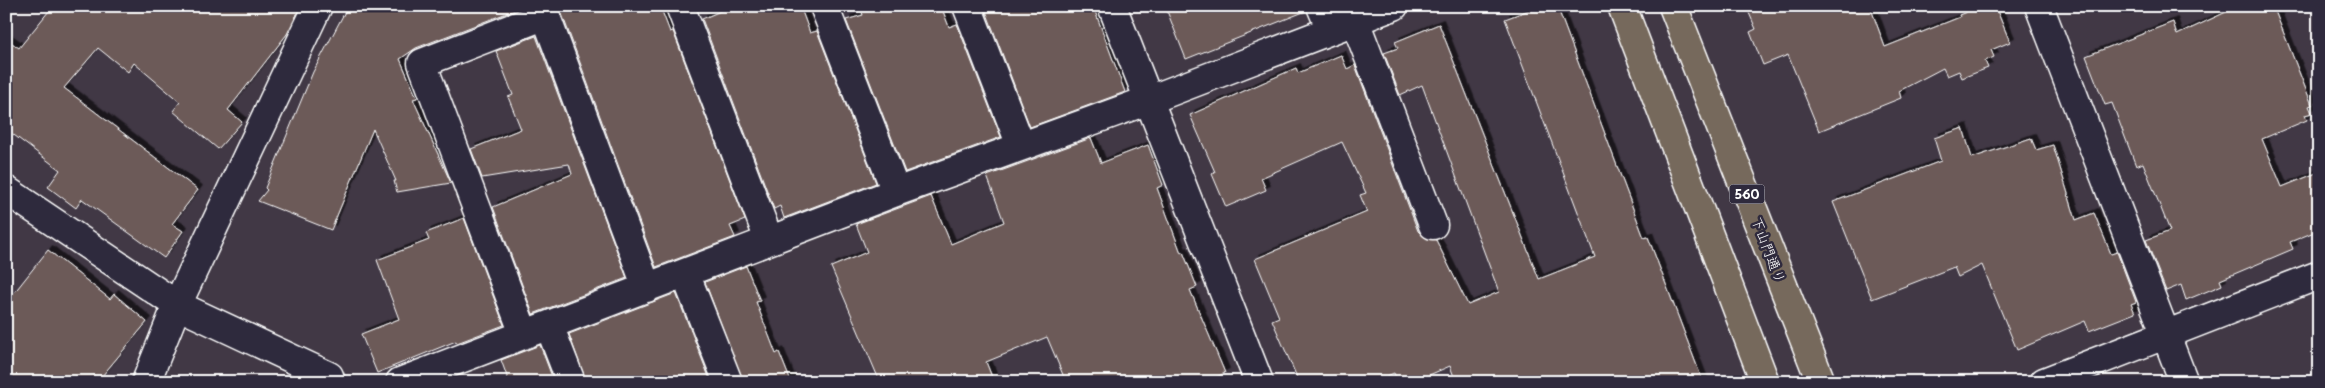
<svg xmlns="http://www.w3.org/2000/svg" width="2325" height="388" font-family="'Playpen Sans','Klee One',sans-serif">
	<style>
		.building { fill: #6c5a59; stroke: #fff; filter: url(#shadow) }
		.lines { fill: none; stroke-linecap: round; stroke-linejoin: round }
		.minor-casing { stroke: #fff; stroke-width: 31 }
		.major-casing { stroke: #fff; stroke-width: 31 }
		.minor { stroke: #2f2a3d; stroke-width: 28 }
		.major { stroke: #76695c; stroke-width: 28 }
		.labels { text-anchor: middle; dominant-baseline: central; stroke-width: 5; stroke-linejoin: round; paint-order: stroke }
		.shield { fill: #2f2a3d; stroke: #c1bfc5; stroke-width: 1 }
		.shield-label { font-size: 12px; font-weight: bold; fill: #fff }
		.street-label { font-size: 14px; fill: #fff; stroke: #2f2a3d }
	</style>
	<defs>
		<filter id="shadow"><feDropShadow dx="4.5" dy="-4.5" stdDeviation="0" flood-color="#0009"/></filter>
	</defs>
	<rect width="100%" height="100%" fill="#413845"/>
	<filter id="ink" filterUnits="userSpaceOnUse"><feTurbulence type="fractalNoise" baseFrequency=".02" numOctaves="2"/><feDisplacementMap in="SourceGraphic" scale="10" xChannelSelector="R" yChannelSelector="G"/><feConvolveMatrix kernelMatrix="1 2 1 2 8 2 1 2 1" color-interpolation-filters="sRGB"/></filter>
	<g filter="url(#ink)">
		<path class="building" d="M53 6H301L287 34 228 110 242 122 218 149 173 111 180 102 134 63 128 72 98 48 64 88 198 190 172 224 183 231 164 258 82 199 76 208 48 187 60 170 6 129V39L19 48Z
			M348 6H525L416 48 400 59 417 98 413 99 451 183 397 192 394 181H396L373 129 331 230 258 201 267 190 265 188 313 72Z
			M559 6H660L670 32 673 31 745 220 730 226 735 237 656 267Z
			M732 6H800L810 33 817 31 876 183 784 218 780 206 774 209 702 19Z
			M860 6H941L949 27 957 24 1001 137 905 172 846 20 863 15Z
			M996 6H1093L1125 92 1030 127 986 11Z
			M1165 6H1306V11L1186 59Z
			M1540 6H1557L1644 238 1648 237 1703 382H1456L1450 366 1413 382H1398L1394 373 1373 382H1299L1272 320 1279 317 1255 259 1367 212 1360 195 1366 193 1342 142 1261 178 1266 190 1226 207 1212 174 1215 172 1190 115 1296 68 1298 73 1341 55 1347 69 1355 65 1418 231 1424 237 1436 240 1468 305 1499 292 1422 85 1400 95 1384 53 1398 48 1395 42 1439 24 1539 279 1595 257 1505 19Z
			M1746 6H1870L1885 47 1960 17 1959 15 1981 6H1995L2010 42 1991 50 1994 57 1985 61 1988 68 1962 78 1959 71 1947 76 1943 68 1899 91 1901 98 1819 131 1788 55 1763 65 1750 32 1756 29Z
			M2239 6H2273L2312 105 2309 106 2312 113 2305 115 2307 120 2262 139 2282 187 2319 172V230L2290 242 2293 249 2220 280 2222 285 2186 300 2181 285 2166 291 2146 240 2170 231 2143 163 2136 166 2112 103 2105 105 2086 56 2173 22 2177 35Z
			M536 36 627 278 533 314 493 207 572 174 569 164 482 178 471 149 521 129 508 97 513 95 496 51Z
			M1963 128 1972 158 2031 138 2036 150 2053 145 2076 220 2094 213 2111 254 2117 252 2136 302 2131 304 2135 313 2089 331 2085 321 2017 350 1982 265 1958 277 1954 267 1872 299 1833 202 1941 161 1934 138Z
			M1091 138 1101 163 1148 145 1163 185 1157 188 1181 253 1183 252 1197 287 1190 290 1225 373 1206 382H1066L1047 337 986 362 994 382H880L831 267 867 252 856 224 931 196 951 244 1004 222 987 176Z
			M464 218 504 325 457 343 456 341 377 373 361 334 399 319 377 260 429 240 426 233Z
			M48 250 110 299 114 294 147 322 97 382H6V303Z
			M746 266 760 301 756 302 776 354 779 352 791 382H743L705 282Z
			M676 293 711 382H586L569 334Z
			M540 345 554 382H509L501 360Z"/>
		<g class="lines">
			<g class="minor-casing">
				<path id="minor" d="M542 6 647 288
					M680 6 769 240
					M824 6 896 192
					M967 6 1021 146
					M1112 6 1259 382
					M1321 6 1331 30
					M2039 6 2184 382
					M1355 21 1433 225
					M6 190 177 305 329 376 331 382
					M685 273 728 382
					M549 325 571 382
					M524 334 422 63 546 15
					M146 382 177 305 318 6
					M400 382 896 192 1149 100 1394 6
					M2044 382 2319 275"/>
			</g>
			<g class="major-casing">
				<path id="major" d="M1622 6 1765 382
					M1673 6 1821 382"/>
			</g>
			<use href="#minor" class="minor"/>
			<use href="#major" class="major"/>
		</g>
	</g>
	<g class="labels">
		<rect class="shield" x="1729.5" y="184.5" width="35" height="19" rx="4"/>
		<g class="shield-label">
			<text x="1747" y="194">560</text>
		</g>
		<g class="street-label">
			<text transform="translate(1769 250) rotate(69)">下山門通り</text>
		</g>
	</g>
	<rect width="2325" height="388" fill="none" stroke="#2f2a3d" stroke-width="25"/>
	<rect x="12" y="12" width="2300" height="363" fill="none" stroke="#fff" stroke-width="2" filter="url(#ink)"/>
</svg>
